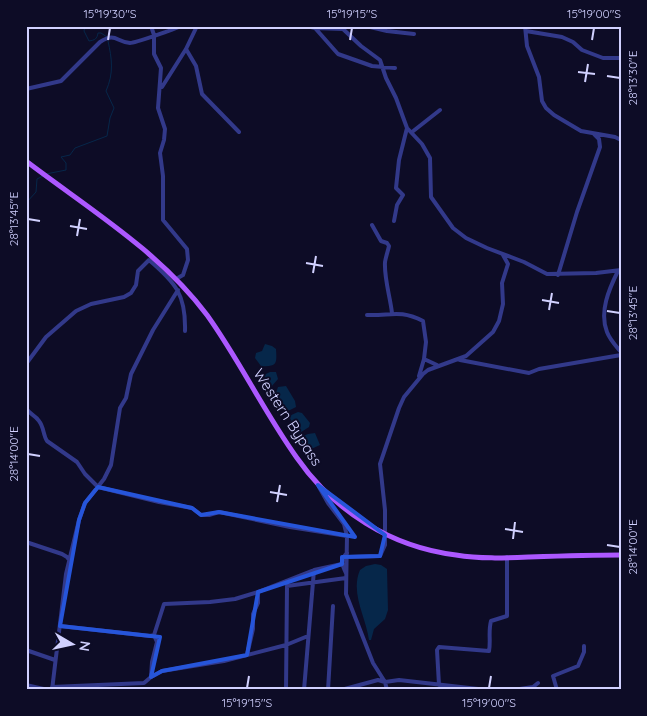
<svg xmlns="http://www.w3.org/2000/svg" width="647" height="716" font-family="Quicksand,sans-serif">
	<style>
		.water { fill: #06274a }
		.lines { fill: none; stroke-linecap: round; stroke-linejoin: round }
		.stream { stroke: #06274a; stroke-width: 1 }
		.minor { stroke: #32398a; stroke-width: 4 }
		.major { stroke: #ac58ff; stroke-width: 5 }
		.marked { fill: none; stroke: #2655da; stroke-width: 4; stroke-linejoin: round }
		.ticks { fill: none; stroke: #d1d1ff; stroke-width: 2 }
		.labels { text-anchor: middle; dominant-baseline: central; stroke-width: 4; stroke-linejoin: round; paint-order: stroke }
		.street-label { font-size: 15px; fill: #d1d1ff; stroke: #0d0c26 }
		.neatline { fill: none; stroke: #d1d1ff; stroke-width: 2 }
		.ticks-label { font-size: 12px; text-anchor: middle; fill: #d1d1ff }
	</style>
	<rect width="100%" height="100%" fill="#0d0c26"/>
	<path class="water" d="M265 344 272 346 276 349C277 364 277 367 261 366L255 358 256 353 262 351Z
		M270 372H276L278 379 271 387 268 389 262 376Z
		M286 386 295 401 296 407 288 411 276 393 278 387Z
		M298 412 302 413 310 423 309 427 298 434 289 416Z
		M315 433 320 445 309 450 302 443 301 437 308 434Z
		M375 564 381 565 387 569 388 610 385 619 374 629 371 640H369C366 617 350 593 360 570L366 566Z"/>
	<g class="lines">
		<path class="stream" d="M85 26 84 31 89 41C95 40 97 39 98 33H101L107 37
			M46 174 66 170V163L61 157 70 155 75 148 107 136 110 118 114 108 106 91C114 73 112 59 108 41
			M26 203 36 192 37 179 43 176"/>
		<path class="minor" d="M151 26 154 35V54L161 68 158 108 165 129 164 140 160 153 163 176V220L187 249 188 260 183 275 176 279
			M307 26 315 28 343 29 361 46 380 60 386 78 396 98 407 128 422 144 430 158 431 197 453 228 466 238 487 248 524 262 547 274 596 273 621 270
			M366 26 387 31 414 34
			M525 26 527 46 539 77 542 101 546 108 554 115 581 131 615 137 621 140
			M315 28 338 54 372 66 395 68
			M526 31 562 37 573 42 582 50 603 58H621
			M186 49 196 66 202 94 239 132
			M162 87 186 49 197 26
			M26 89 61 81 100 42C116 32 116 42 130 43 135 43 175 29 181 26
			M412 132 440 110
			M394 221 397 205 403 195 396 188 399 160 407 128
			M372 225 381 241 387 243 389 246C388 251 386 256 385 262 384 278 390 296 392 313
			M618 271C609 289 599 312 607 332 610 340 616 346 621 352
			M558 275 577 212 600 147 599 139 594 134
			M367 315C391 316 399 309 423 321L426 342 424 359 437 365
			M460 360 529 373 539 369 621 355
			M26 364 46 337 76 311 91 304 124 297 131 293 136 285 138 271 149 260C176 283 186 295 185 331
			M419 376 424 359
			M26 408C30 415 35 415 39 421 44 427 43 435 47 441L77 462 85 474 98 487 159 502 192 508 201 515H209L219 512 290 527 347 536
			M319 487 328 503 344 524 347 536 346 594 373 663 385 682 387 690
			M26 542 62 554 67 557 70 561
			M347 557 380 556 385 545V510L380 464 399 408 404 397 423 374 428 370 466 356 493 332 499 321 503 304 502 283 508 264 503 255
			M346 573C342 565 340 560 347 553
			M60 626 150 636 154 635 164 604 210 602 235 599 258 592 314 570 342 564
			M26 650 55 660
			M247 655 253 629V614L258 603V592
			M151 677 152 662 157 642 154 635
			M26 685 48 690
			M439 685 437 650 439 647 489 651C491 641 488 632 491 621L507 616V557
			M52 687 144 683 151 677 162 671 224 661 286 645 308 636
			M52 690 66 574 79 520 85 503 104 479 111 465 120 408 126 398 131 374 153 330 178 290
			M286 690 287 586 346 578
			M304 690 314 570
			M328 690 333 606
			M341 690 378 680 385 682 399 680 487 690
			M513 690 533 687 538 683
			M557 690 553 676 578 666 584 652V646"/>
		<path class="major" d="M26 161C89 209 159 251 207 315 240 361 264 412 297 458 334 511 391 547 456 555 480 559 504 558 529 557 559 556 590 555 621 555"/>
	</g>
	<path class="marked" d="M318 485 385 535 380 556 342 557V564L258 592 247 655 162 671 151 677 160 637 60 626 79 520 85 503 98 487 192 508 201 515 219 512 355 537Z"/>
	<path class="ticks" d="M108 40 110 28M350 40 352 28M592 40 594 28M578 72 595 74M607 76 620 78M585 82 588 64M28 219 40 221M70 226 87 229M77 236 80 219M306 263 323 266M313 273 316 256M542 300 559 303M549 310 552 293M607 311 620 313M28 454 40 456M270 492 287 495M277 502 280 485M505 529 523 532M513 539 515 522M607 545 620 547M247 688 249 676M489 688 491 676"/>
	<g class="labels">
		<g class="street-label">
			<text transform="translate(288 417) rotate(57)">Western Bypass</text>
		</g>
	</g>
	<rect width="647" height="716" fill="none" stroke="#0d0c26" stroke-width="55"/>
	<g transform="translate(72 644) rotate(99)" stroke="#0d0c26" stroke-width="4" paint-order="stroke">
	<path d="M0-4L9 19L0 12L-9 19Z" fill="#d1d1ff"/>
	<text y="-8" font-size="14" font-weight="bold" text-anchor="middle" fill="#d1d1ff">N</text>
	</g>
	<rect x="28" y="28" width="592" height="660" class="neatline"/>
	<g class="ticks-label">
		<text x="110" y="18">15°19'30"S</text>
		<text x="352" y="18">15°19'15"S</text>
		<text x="594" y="18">15°19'00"S</text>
		<text transform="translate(633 78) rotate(-90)" y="4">28°13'30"E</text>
		<text transform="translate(14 219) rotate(-90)" y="4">28°13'45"E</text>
		<text transform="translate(633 313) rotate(-90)" y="4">28°13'45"E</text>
		<text transform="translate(14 454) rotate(-90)" y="4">28°14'00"E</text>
		<text transform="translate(633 547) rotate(-90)" y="4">28°14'00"E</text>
		<text x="247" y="707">15°19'15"S</text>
		<text x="489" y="707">15°19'00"S</text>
	</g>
</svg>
